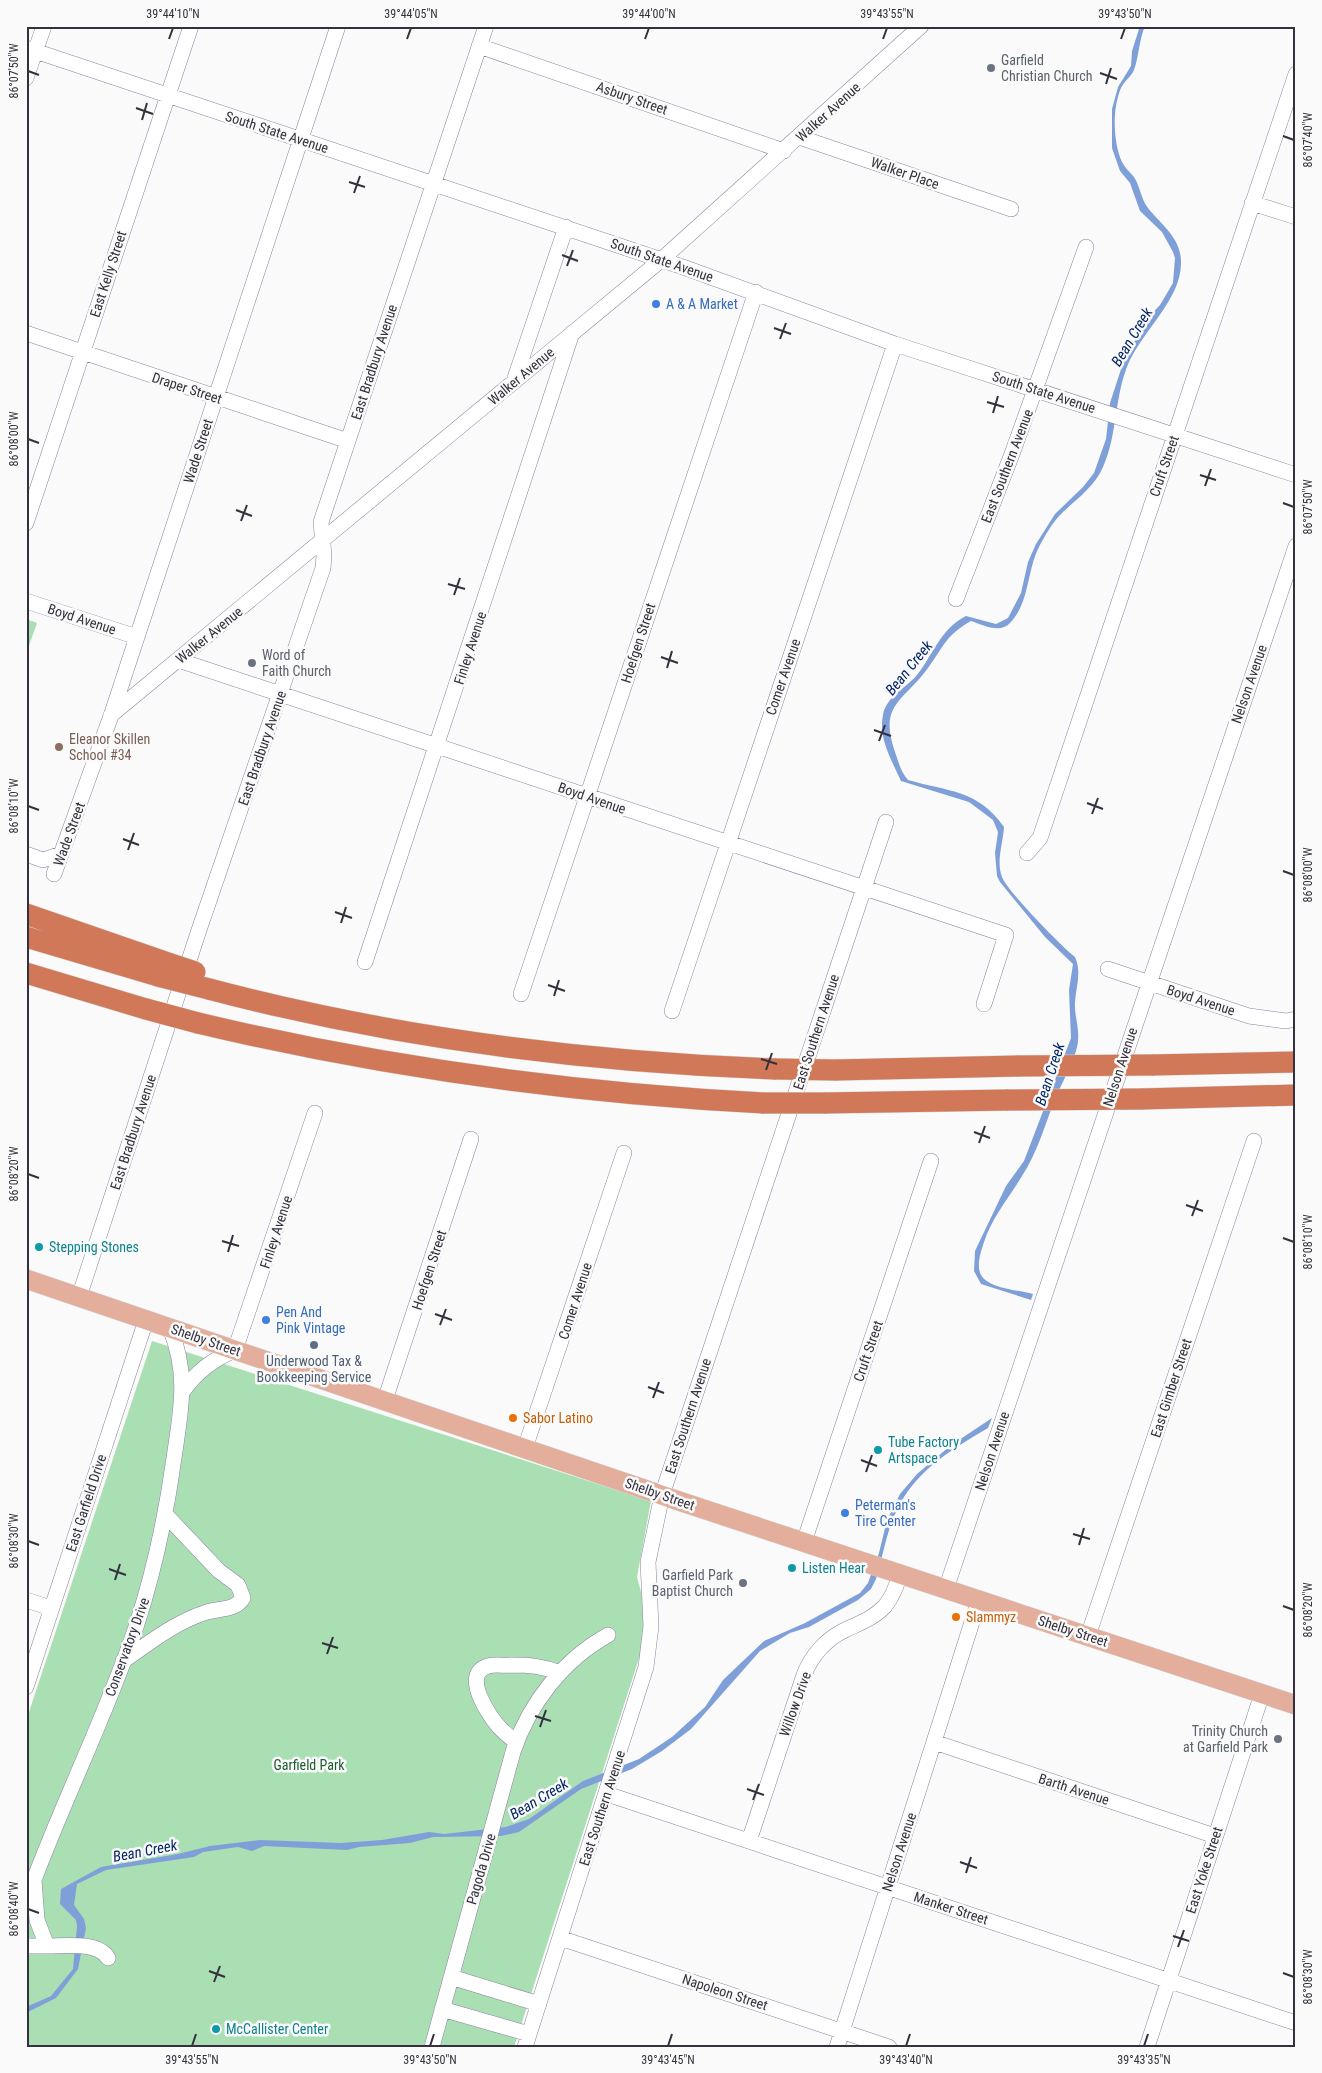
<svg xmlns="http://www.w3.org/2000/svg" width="1322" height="2073" font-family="'Roboto Condensed',sans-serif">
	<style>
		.green { fill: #aadfb4 }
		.water { fill: #7f9fd8 }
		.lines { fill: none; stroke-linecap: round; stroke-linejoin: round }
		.minor-casing { stroke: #8b82a1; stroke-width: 16 }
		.major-casing { stroke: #d6d6d8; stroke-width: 20 }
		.highway-casing { stroke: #d6d6d8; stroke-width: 22 }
		.minor { stroke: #fff; stroke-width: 15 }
		.major { stroke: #e3ae9b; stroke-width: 19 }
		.highway { stroke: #d17858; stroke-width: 21 }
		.highway-bridge-casing { stroke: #d6d6d8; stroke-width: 22; stroke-linecap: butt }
		.highway-bridge { stroke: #d17858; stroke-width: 21 }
		.ticks { fill: none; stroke: #34303d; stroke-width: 2 }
		.worship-dot { fill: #6b7280; stroke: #fafafa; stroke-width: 2 }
		.shop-dot { fill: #3f7fe0; stroke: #fafafa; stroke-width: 2 }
		.education-dot { fill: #8d6e63; stroke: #fafafa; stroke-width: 2 }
		.culture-dot { fill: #0f9aa8; stroke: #fafafa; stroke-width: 2 }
		.service-dot { fill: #5c6f8a; stroke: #fafafa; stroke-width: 2 }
		.food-dot { fill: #e8710a; stroke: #fafafa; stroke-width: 2 }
		.labels { text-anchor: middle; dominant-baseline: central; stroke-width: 5; stroke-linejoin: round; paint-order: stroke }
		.worship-label { font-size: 14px; fill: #5b616d; stroke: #fafafa; text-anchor: start }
		.street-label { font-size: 14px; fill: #34303d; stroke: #fafafa }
		.shop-label { font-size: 14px; fill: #366cbe; stroke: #fafafa; text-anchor: start }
		.education-label { font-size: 14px; fill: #785e54; stroke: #fafafa; text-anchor: start }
		.culture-label { font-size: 14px; fill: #0d838f; stroke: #fafafa; text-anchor: start }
		.service-label { font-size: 14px; fill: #4e5e75; stroke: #fafafa }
		.food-label { font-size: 14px; fill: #c56008; stroke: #fafafa; text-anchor: start }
		.park-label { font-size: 14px; fill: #1c5c30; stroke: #fafafa }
		.water-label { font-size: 15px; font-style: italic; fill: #022566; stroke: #fafafa }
		.neatline { fill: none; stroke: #34303d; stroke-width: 2 }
		.ticks-label { font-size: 12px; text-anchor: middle; fill: #34303d }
	</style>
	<rect width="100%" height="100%" fill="#fafafa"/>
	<path class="green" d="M26 619 37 623 26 654Z
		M152 1341 651 1501 637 1577 646 1611 641 1652 514 2047H26V1721Z"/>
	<path class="water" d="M1140 26H1145C1139 40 1139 56 1134 70 1131 77 1124 81 1121 88 1112 109 1113 142 1122 162 1125 168 1130 172 1134 177 1140 186 1141 199 1148 208 1162 226 1182 238 1181 264 1180 300 1145 328 1129 362 1114 396 1118 434 1103 467 1095 486 1078 498 1063 512 1053 521 1044 537 1038 549 1027 572 1029 604 1010 623 1000 634 983 625 971 621 946 635 944 646 928 668 905 700 879 704 894 749 898 760 900 771 908 780 949 792 977 789 1004 827 1003 844 996 861 1002 877 1007 891 1062 947 1075 957 1082 973 1076 986 1075 1002 1074 1019 1082 1031 1076 1051 1071 1067 1062 1083 1055 1099 1045 1125 1037 1153 1022 1176 1010 1196 991 1219 984 1242 981 1251 976 1266 981 1275 989 1289 1019 1290 1033 1294L1031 1300 981 1284 974 1271 975 1251 1006 1186 1024 1161 1071 1038 1069 990 1073 964 1045 937 1000 882 997 876 995 853 998 832 993 820 969 802 901 781C892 761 878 738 883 715 886 697 906 688 917 675 933 655 941 628 966 616L996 624 1008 618 1021 593 1028 562 1036 544 1055 514 1083 487 1094 473 1106 439 1110 403 1123 363 1145 321 1160 305 1173 283 1175 258 1173 252 1162 232 1140 211 1130 183 1120 171 1112 148V109L1118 87 1131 66 1132 51Z
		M992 1418 988 1428C954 1448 918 1469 899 1506 887 1528 883 1556 876 1579L871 1589 858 1600 809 1627 790 1633 760 1651 691 1729 662 1751 632 1769 581 1789 519 1832 501 1836 433 1837 410 1843 359 1847 347 1850 264 1846 252 1851 238 1847 203 1852 194 1857 106 1870 77 1884 74 1905 84 1919 86 1928 78 1969 56 1998 26 2013V2007L51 1996 73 1969 77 1926 76 1920 60 1904 61 1889 101 1867 178 1854 210 1846 260 1840 341 1843 382 1840 429 1832 444 1834 506 1827 529 1819 583 1781 639 1759 672 1737 705 1707 723 1680 764 1641 805 1623 860 1593 868 1583 879 1553 887 1520 900 1494 917 1474 950 1446Z"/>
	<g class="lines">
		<g class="minor-casing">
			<path id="minor" d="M479 46 784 151
				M26 48 683 267 895 344 1296 475
				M26 78 44 26
				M799 137 1011 209
				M1252 203 1296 217
				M26 333 348 441
				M514 381 566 227
				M26 523 191 26
				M956 599 1012 454 1086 247
				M26 601 137 637
				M178 660 1006 935 984 1004
				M111 715 661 260 921 26
				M1027 853 1040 838 1296 74
				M26 854 43 860 61 854
				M54 874 112 713 338 26
				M365 962 572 333
				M1108 969 1249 1016 1286 1021 1296 1019
				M521 994 756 292
				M672 1011 895 344
				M79 1297 199 930 323 568 324 556 321 522 486 26
				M183 1391C197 1371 213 1359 235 1350L315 1113
				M385 1400 471 1139
				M525 1448 624 1153
				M804 1542 931 1161
				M946 1589 1296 546
				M26 1600 51 1608
				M1088 1636 1254 1141
				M123 1661C149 1643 174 1623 204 1613 217 1608 236 1611 243 1598L238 1585 219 1571 165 1514
				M26 1687 146 1320
				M516 1742C511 1738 506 1734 501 1729 490 1718 460 1674 488 1666 495 1664 504 1666 511 1665 529 1665 543 1666 560 1673
				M934 1742 1215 1836
				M607 1794 1296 2023
				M749 1841 804 1675C811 1656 826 1639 845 1630 860 1623 874 1618 885 1606 893 1596 897 1585 900 1574
				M34 1880 37 1920 47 1946C64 1946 98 1941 108 1958
				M26 1891 34 1880C66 1795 107 1713 136 1627 154 1572 166 1516 174 1458 181 1409 189 1375 170 1328
				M560 1938 889 2047
				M26 1946H47
				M451 1977 539 2004
				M442 2009 529 2034
				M432 2047 513 1752C529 1704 563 1660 608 1635
				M525 2047 646 1667 651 1626 648 1562 662 1495 886 822
				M837 2047 979 1600
				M1147 2047 1262 1694"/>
		</g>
		<g class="major-casing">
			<path id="major" d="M26 1279 679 1501 1296 1705"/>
		</g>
		<g class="highway-casing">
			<path id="highway" d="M26 914 162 961
				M26 937 158 976
				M26 973 146 1009
				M209 989C394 1038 584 1062 776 1069
				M198 1023C387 1068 570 1093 764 1103
				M1152 1065 1296 1062
				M835 1070 1019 1066
				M1141 1099 1296 1095
				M824 1103 1008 1100"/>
		</g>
		<use href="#minor" class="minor"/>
		<use href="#major" class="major"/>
		<use href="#highway" class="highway"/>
		<g class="highway-bridge-casing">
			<path id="highway-bridge" d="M162 961 195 972
				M158 976 209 989
				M146 1009 198 1023
				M1019 1066 1152 1065
				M776 1069 835 1070
				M1008 1100 1141 1099
				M764 1103H824"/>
		</g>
		<use href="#highway-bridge" class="highway-bridge"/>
	</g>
	<path class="ticks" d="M169 39 173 28M407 39 411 28M645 39 649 28M883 39 887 28M1121 39 1125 28M28 71 39 75M1100 73 1117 79M1106 84 1111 68M136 108 153 114M142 120 147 103M1283 136 1294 140M349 182 365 187M354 193 360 176M562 255 578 261M567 266 573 250M774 328 791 334M780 339 786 323M987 402 1004 407M993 413 998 396M28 439 39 443M1200 475 1216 480M1205 486 1211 469M1283 503 1294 507M236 510 252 516M241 521 247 505M448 584 465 589M454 595 460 578M661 657 678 663M667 668 672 651M874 730 891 736M879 741 885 725M1087 803 1103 809M28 806 39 810M1092 814 1098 798M123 839 139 845M128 850 134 833M1283 871 1294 875M335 912 352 918M341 923 346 907M548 985 565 991M554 996 559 980M761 1059 777 1064M766 1070 772 1053M974 1132 990 1138M979 1143 985 1126M28 1174 39 1178M1186 1205 1203 1211M1192 1216 1198 1200M1283 1238 1294 1242M222 1241 239 1246M228 1252 233 1235M435 1314 452 1320M440 1325 446 1309M648 1387 664 1393M653 1398 659 1382M861 1460 877 1466M866 1472 872 1455M1073 1534 1090 1539M28 1541 39 1545M1079 1545 1084 1528M109 1569 126 1575M115 1580 120 1564M1283 1606 1294 1610M322 1643 338 1648M327 1654 333 1637M535 1716 551 1721M540 1727 546 1710M747 1789 764 1795M753 1800 759 1784M960 1862 977 1868M966 1873 971 1857M28 1909 39 1913M1173 1936 1189 1941M1178 1947 1184 1930M209 1971 225 1977M1283 1973 1294 1977M214 1982 220 1966M192 2046 196 2034M430 2046 434 2034M668 2046 672 2034M906 2046 910 2034M1144 2046 1148 2034"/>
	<g class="worship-dot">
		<circle cx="991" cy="68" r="5"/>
		<circle cx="252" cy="663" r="5"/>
		<circle cx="743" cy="1583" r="5"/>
		<circle cx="1278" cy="1739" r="5"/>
	</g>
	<g class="shop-dot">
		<circle cx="656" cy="304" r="5"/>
		<circle cx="266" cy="1320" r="5"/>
		<circle cx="845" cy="1513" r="5"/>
	</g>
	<circle class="education-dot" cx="59" cy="747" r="5"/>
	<g class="culture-dot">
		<circle cx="39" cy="1247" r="5"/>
		<circle cx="878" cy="1450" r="5"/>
		<circle cx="792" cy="1568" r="5"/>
		<circle cx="216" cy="2029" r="5"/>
	</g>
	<circle class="service-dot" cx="314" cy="1345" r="5"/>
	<g class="food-dot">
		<circle cx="513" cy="1418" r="5"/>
		<circle cx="956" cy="1617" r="5"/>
	</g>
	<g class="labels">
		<g class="worship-label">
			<text x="1001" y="60">Garfield<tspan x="1001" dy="16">Christian Church</tspan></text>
			<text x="262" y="655">Word of<tspan x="262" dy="16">Faith Church</tspan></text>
			<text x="733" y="1575" text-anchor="end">Garfield Park<tspan x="733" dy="16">Baptist Church</tspan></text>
			<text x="1268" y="1731" text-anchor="end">Trinity Church<tspan x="1268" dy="16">at Garfield Park</tspan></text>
		</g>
		<g class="street-label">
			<text transform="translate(632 98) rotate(19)">Asbury Street</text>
			<text transform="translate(828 112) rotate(-42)">Walker Avenue</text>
			<text transform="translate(277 132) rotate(18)">South State Avenue</text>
			<text transform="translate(905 173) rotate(19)">Walker Place</text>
			<text transform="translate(662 260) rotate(19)">South State Avenue</text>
			<text transform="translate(108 274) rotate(-72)">East Kelly Street</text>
			<text transform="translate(374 362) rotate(-72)">East Bradbury Avenue</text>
			<text transform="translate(521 376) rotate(-40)">Walker Avenue</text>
			<text transform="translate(187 388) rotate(18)">Draper Street</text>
			<text transform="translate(1044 392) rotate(18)">South State Avenue</text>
			<text transform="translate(198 451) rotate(-72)">Wade Street</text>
			<text transform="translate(1007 466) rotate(-69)">East Southern Avenue</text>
			<text transform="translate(1164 466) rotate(-71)">Cruft Street</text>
			<text transform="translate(82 619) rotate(18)">Boyd Avenue</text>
			<text transform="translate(209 635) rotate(-39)">Walker Avenue</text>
			<text transform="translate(638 643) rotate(-72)">Hoefgen Street</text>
			<text transform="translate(470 648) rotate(-72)">Finley Avenue</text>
			<text transform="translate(783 677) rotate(-71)">Comer Avenue</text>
			<text transform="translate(1249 684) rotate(-71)">Nelson Avenue</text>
			<text transform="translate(262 748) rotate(-71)">East Bradbury Avenue</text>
			<text transform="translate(592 798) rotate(19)">Boyd Avenue</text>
			<text transform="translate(69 834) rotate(-70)">Wade Street</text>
			<text transform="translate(1201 1000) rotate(18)">Boyd Avenue</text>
			<text transform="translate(816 1032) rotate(-72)">East Southern Avenue</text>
			<text transform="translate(1120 1067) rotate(-72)">Nelson Avenue</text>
			<text transform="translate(133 1132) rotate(-72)">East Bradbury Avenue</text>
			<text transform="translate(276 1232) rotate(-72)">Finley Avenue</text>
			<text transform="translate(429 1270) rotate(-72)">Hoefgen Street</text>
			<text transform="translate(575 1301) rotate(-72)">Comer Avenue</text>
			<text transform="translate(206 1340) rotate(19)">Shelby Street</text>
			<text transform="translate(868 1351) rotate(-71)">Cruft Street</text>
			<text transform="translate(1171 1388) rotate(-72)">East Gimber Street</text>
			<text transform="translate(688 1416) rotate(-72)">East Southern Avenue</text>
			<text transform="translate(992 1451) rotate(-72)">Nelson Avenue</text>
			<text transform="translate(660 1494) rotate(19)">Shelby Street</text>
			<text transform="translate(86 1503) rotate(-72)">East Garfield Drive</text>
			<text transform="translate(1073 1631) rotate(18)">Shelby Street</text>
			<text transform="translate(127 1647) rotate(-70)">Conservatory Drive</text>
			<text transform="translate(795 1704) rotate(-70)">Willow Drive</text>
			<text transform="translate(1074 1789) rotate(18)">Barth Avenue</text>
			<text transform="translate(602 1808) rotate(-72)">East Southern Avenue</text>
			<text transform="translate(899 1852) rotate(-72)">Nelson Avenue</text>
			<text transform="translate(481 1869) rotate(-74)">Pagoda Drive</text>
			<text transform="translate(1204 1870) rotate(-72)">East Yoke Street</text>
			<text transform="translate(951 1908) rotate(18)">Manker Street</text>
			<text transform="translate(725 1992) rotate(18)">Napoleon Street</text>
		</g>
		<g class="shop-label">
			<text x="666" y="304">A &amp; A Market</text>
			<text x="276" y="1312">Pen And<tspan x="276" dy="16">Pink Vintage</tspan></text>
			<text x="855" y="1505">Peterman's<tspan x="855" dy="16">Tire Center</tspan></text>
		</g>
		<g class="education-label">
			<text x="69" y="739">Eleanor Skillen<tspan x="69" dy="16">School #34</tspan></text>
		</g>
		<g class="culture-label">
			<text x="49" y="1247">Stepping Stones</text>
			<text x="888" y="1442">Tube Factory<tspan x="888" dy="16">Artspace</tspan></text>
			<text x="802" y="1568">Listen Hear</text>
			<text x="226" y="2029">McCallister Center</text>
		</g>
		<g class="service-label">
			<text x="314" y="1361">Underwood Tax &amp;<tspan x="314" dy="16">Bookkeeping Service</tspan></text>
		</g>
		<g class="food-label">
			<text x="523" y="1418">Sabor Latino</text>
			<text x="966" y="1617">Slammyz</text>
		</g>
		<g class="park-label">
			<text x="309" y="1765">Garfield Park</text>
		</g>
		<g class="water-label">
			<text transform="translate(1132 337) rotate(-59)">Bean Creek</text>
			<text transform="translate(909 668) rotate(-51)">Bean Creek</text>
			<text transform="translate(1050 1074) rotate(-72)">Bean Creek</text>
			<text transform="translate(539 1799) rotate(-31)">Bean Creek</text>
			<text transform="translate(145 1851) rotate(-11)">Bean Creek</text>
		</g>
	</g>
	<rect width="1322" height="2073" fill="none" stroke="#fafafa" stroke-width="55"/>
	<rect x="28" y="28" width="1266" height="2018" class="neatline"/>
	<g class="ticks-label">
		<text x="173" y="18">39°44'10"N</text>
		<text x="411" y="18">39°44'05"N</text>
		<text x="649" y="18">39°44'00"N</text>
		<text x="887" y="18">39°43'55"N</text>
		<text x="1125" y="18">39°43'50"N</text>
		<text transform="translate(14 71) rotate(-90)" y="4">86°07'50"W</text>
		<text transform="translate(1308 140) rotate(-90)" y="4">86°07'40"W</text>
		<text transform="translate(14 439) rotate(-90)" y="4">86°08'00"W</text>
		<text transform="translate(1308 507) rotate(-90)" y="4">86°07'50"W</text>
		<text transform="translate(14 806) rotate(-90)" y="4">86°08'10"W</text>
		<text transform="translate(1308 875) rotate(-90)" y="4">86°08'00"W</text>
		<text transform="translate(14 1174) rotate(-90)" y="4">86°08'20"W</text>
		<text transform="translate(1308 1242) rotate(-90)" y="4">86°08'10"W</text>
		<text transform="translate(14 1541) rotate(-90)" y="4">86°08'30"W</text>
		<text transform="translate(1308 1610) rotate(-90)" y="4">86°08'20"W</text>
		<text transform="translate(14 1909) rotate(-90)" y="4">86°08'40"W</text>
		<text transform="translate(1308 1977) rotate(-90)" y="4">86°08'30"W</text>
		<text x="192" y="2064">39°43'55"N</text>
		<text x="430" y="2064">39°43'50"N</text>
		<text x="668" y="2064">39°43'45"N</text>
		<text x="906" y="2064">39°43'40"N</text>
		<text x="1144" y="2064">39°43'35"N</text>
	</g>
</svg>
